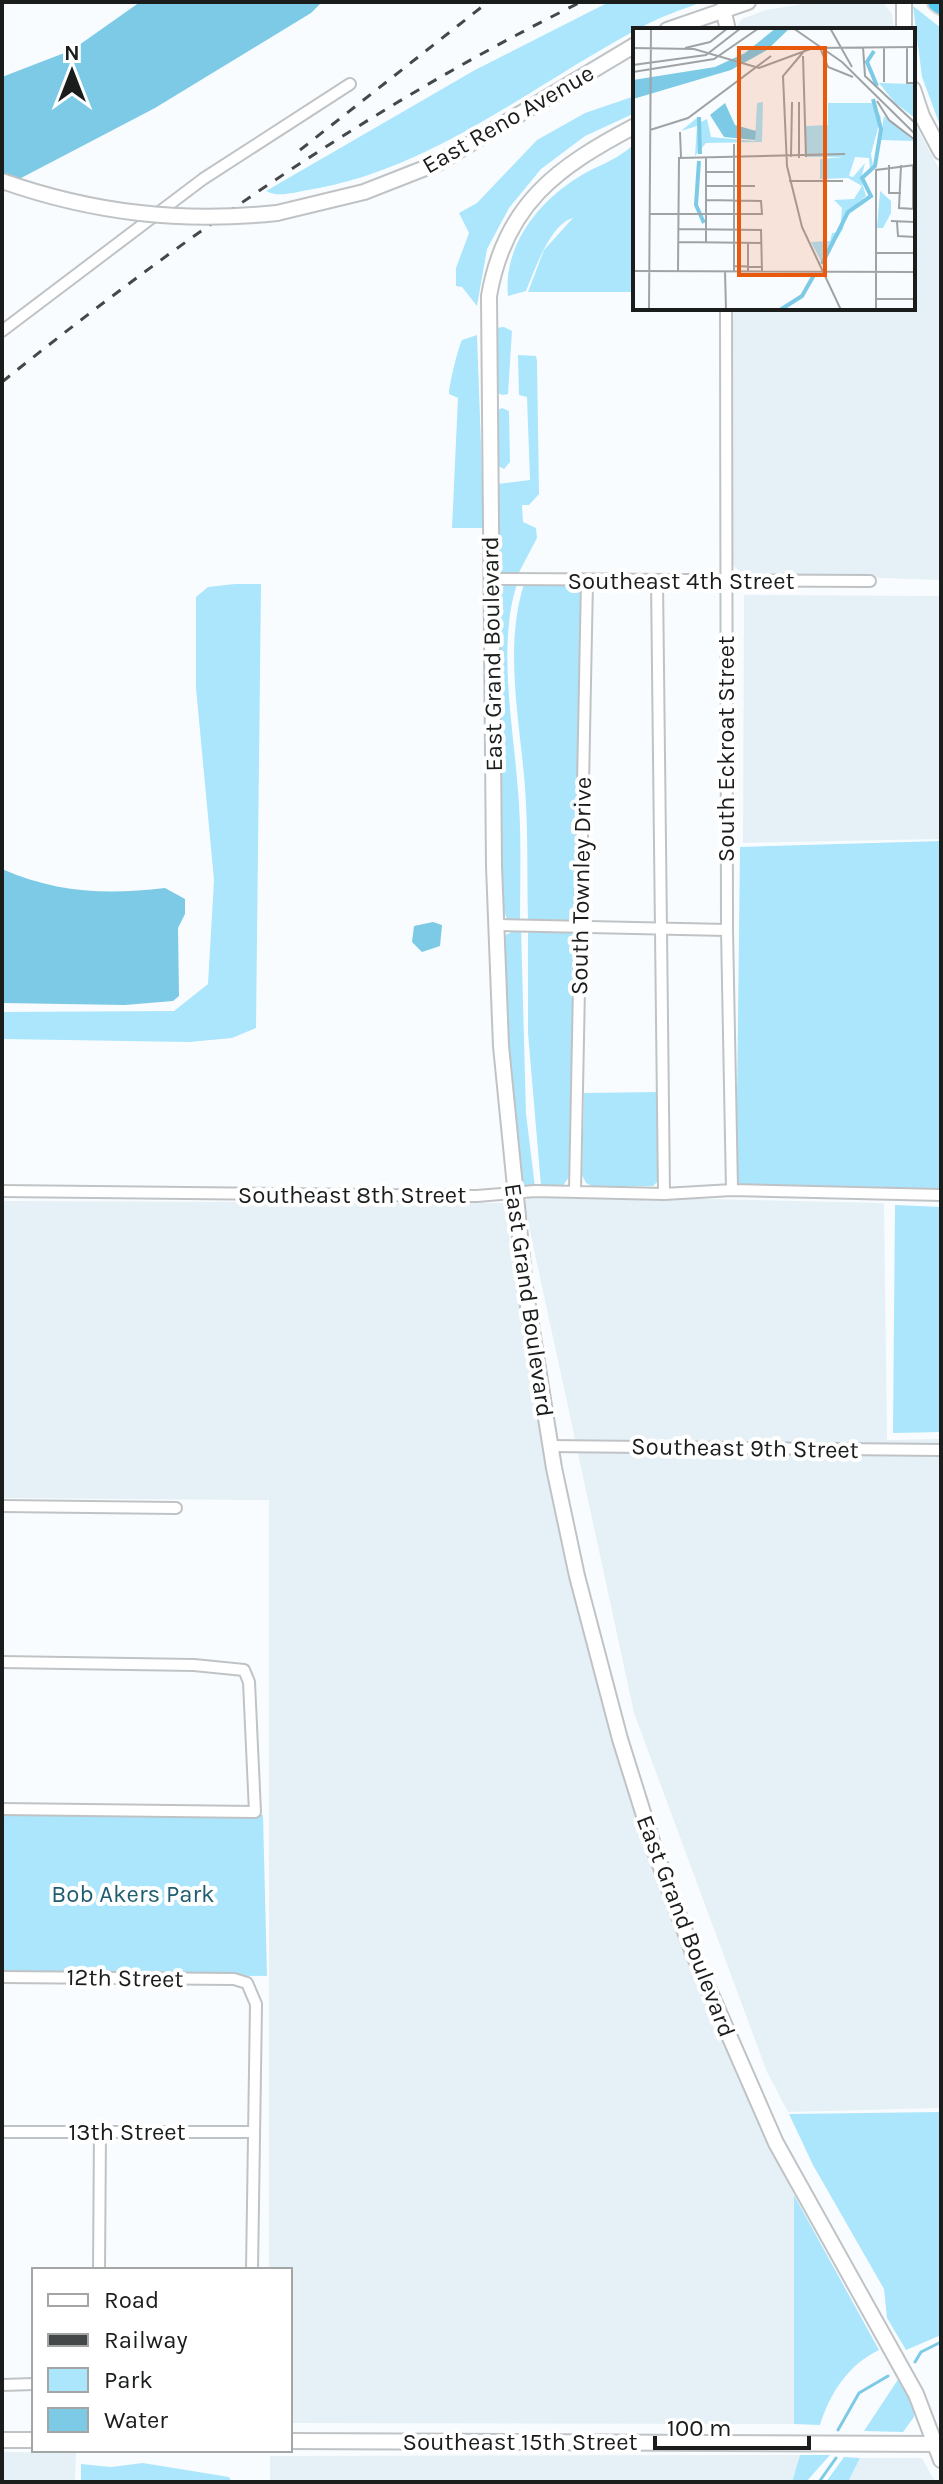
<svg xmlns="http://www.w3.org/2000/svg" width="943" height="2484" font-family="Karla,sans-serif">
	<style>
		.built { fill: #e5f1f6 }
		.green { fill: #abe6fc }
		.water { fill: #7ccae5 }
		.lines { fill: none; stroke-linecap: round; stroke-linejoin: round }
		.stream { stroke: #7ccae5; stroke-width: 3 }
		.street-casing { stroke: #c0c3c5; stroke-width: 14 }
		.secondary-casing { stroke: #c0c3c5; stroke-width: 18 }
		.highway-casing { stroke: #d6d6d6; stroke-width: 22 }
		.street { stroke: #fff; stroke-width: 10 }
		.secondary { stroke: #fff; stroke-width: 14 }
		.highway { stroke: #56caf0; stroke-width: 18 }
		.rail { stroke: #454848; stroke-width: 3; stroke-dasharray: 10 10; stroke-linecap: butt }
		.secondary-bridge-casing { stroke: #c0c3c5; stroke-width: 18; stroke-linecap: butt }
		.secondary-bridge { stroke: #fff; stroke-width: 14 }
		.labels { text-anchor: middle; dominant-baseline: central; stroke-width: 8; stroke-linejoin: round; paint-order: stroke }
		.street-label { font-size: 24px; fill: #1b1d1d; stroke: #fff }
		.park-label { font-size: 24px; fill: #1f5d71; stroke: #fff }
		.inset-river { fill: none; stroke: #7ccae5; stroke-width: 4 }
		.inset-road { fill: none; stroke: #a0a3a4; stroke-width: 2 }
		.view { fill: #e8590c; fill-opacity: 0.15; stroke: #e8590c; stroke-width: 4 }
		.inset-edge { fill: none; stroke: #1b1d1d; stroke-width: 4 }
	</style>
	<rect width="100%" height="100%" fill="#f9fcfe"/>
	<path class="built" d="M816 2H883L892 14 894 30H735L742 19 766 10Z
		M913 120 941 173V580L741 573 733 565 732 308H913Z
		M744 595 941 596V839L743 843Z
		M541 1195 884 1203 887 1440 941 1439V2108L788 2112 767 2072 634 1713 524 1203 529 1197Z
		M2 1201 504 1203 540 1432 575 1600 604 1711 651 1859 692 1968 794 2195V2424L290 2423V2270H269V1500L2 1498Z
		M2 2452 76 2453 75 2482H2Z
		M800 2455 792 2482H270V2456Z
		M860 2458H922L935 2482H848Z"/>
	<path class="green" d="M609 2H702C681 10 659 17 640 28 532 85 432 170 308 190 295 192 278 198 266 191L475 70Z
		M913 6 941 28V128L922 77Z
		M635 96V113L585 136 541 169 509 208 487 249 477 306 462 287 456 286V268L469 233 459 213 477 203 537 140 585 113Z
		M635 143V292H528L544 250 573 218C551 223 534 271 526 291L508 296C503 247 537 203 577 178 597 165 617 161 635 143Z
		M504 327 512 331 508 394 502 395 496 392 494 328Z
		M477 335 484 528H452L458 398 449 394C449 385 458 348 462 340Z
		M518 355 536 356 537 361 539 494 529 505H522L523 522 536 528 537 538 517 576H505L497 569V484L530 480 527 397 519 395Z
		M502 408 509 411 510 462 504 469 496 465V411Z
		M235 584H261L256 1028 232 1038 189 1042 2 1039V1012L174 1011 208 984 214 880 196 688V597L208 587Z
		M517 584C498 642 512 719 517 779 522 826 520 874 520 921L507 919 503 909 497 597 504 586Z
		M524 584 577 585 582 599 577 915 570 921 528 920C527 882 528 843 526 804 523 733 502 654 524 584Z
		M941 841V1188L736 1187 740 847Z
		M521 928 526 1114 535 1187 521 1184 510 1084 503 936Z
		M528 928 569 930 575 935 571 1174 562 1187 541 1186 528 1033Z
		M659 1092 658 1181 653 1186 594 1187 586 1183 582 1175 584 1093Z
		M895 1205 941 1207V1432L893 1433Z
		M2 1811 263 1815 267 1976 2 1973Z
		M941 2112V2335L906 2350 887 2318 884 2289 813 2165 789 2114Z
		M794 2195 879 2350C848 2365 830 2393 820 2425L794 2424Z
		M899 2378 915 2404 914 2417 903 2432 864 2431Z
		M800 2455H830L806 2482H792Z
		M844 2457 860 2458 848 2482H826Z
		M143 2463 229 2477 232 2482H81V2464L111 2467Z"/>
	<path class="water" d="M140 2H322L311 13 155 108 2 188V77L72 50Z
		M2 869C57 893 106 895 165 888L185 899V914L178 928 179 996 173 1001 125 1005 2 1003Z
		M433 922 442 925 440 946 422 952 412 942 414 926Z"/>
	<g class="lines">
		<path class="stream" d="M915 2362 921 2352 941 2342
			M838 2430 859 2393 888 2376
			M819 2482 836 2458"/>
		<g class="street-casing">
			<path id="street" d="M726 308 727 930 732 1190
				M2 331 203 179 350 84
				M492 579 870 581
				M657 581 664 1194
				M497 925 727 930
				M2 1191 477 1196 535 1191 664 1194 732 1190 941 1195
				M575 1191 587 581
				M550 1446 941 1450
				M2 1506 176 1508
				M2 1662 194 1665 244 1670 249 1682 255 1812 2 1809
				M2 1977 234 1979 247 1983 256 2004 252 2270
				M2 2132H253
				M99 2270 100 2132
				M2 2385 34 2384"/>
		</g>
		<g class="secondary-casing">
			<path id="secondary" d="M904 2V30
				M723 9 728 30
				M667 30 748 2
				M913 89 922 116 941 152
				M635 126C557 167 505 204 489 296L494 866 501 1046 525 1287 554 1468 577 1576 620 1739 656 1854 693 1953 776 2143 916 2394 941 2460
				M277 213 364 192 438 163 635 45
				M2 2440H34
				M290 2441 941 2444"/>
		</g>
		<g class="highway-casing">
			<path id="highway" d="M937 2 941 5"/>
		</g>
		<use href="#street" class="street"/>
		<use href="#secondary" class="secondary"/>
		<use href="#highway" class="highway"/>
		<path class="rail" d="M300 150 488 2
			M2 382C184 236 372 105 581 2"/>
		<g class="secondary-bridge-casing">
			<path id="secondary-bridge" d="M2 181C93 213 181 223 277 213"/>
		</g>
		<use href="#secondary-bridge" class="secondary-bridge"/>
	</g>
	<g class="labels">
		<g class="street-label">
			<text transform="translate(508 119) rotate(-30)">East Reno Avenue</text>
			<text x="681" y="581">Southeast 4th Street</text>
			<text transform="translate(492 654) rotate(-91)">East Grand Boulevard</text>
			<text transform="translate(726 749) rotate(-90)">South Eckroat Street</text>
			<text transform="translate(581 886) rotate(-89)">South Townley Drive</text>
			<text x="352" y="1195">Southeast 8th Street</text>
			<text transform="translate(529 1300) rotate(82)">East Grand Boulevard</text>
			<text transform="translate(745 1448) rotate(1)">Southeast 9th Street</text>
			<text transform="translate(686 1926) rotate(69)">East Grand Boulevard</text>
			<text transform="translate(125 1978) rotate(1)">12th Street</text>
			<text x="127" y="2132">13th Street</text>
			<text x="520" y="2442">Southeast 15th Street</text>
		</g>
		<g class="park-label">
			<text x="133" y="1894">Bob Akers Park</text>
		</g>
	</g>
	<g transform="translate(633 28)">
		<rect width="282" height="282" fill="#f9fcfe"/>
		<path d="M246 55 282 56V90L262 75ZM130 74 129 114 73 115 62 128 64 98 48 103 65 89 68 115 66 95 74 91 78 109 122 113 124 75ZM195 75H240L248 89 238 126 240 138 237 141 236 130 222 129 216 148 220 149 232 135 228 151 233 168 213 185 210 201 189 235 178 214 197 213 199 205 207 204 209 180 201 172 221 171 229 158 215 150 187 151V131L210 129H173V98L195 97ZM251 88 281 113 248 112 246 119ZM247 163 258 173V185L250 200H244Z" fill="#abe6fc"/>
		<path d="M143 0H157L134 22 98 42 0 71V52L82 39 112 25ZM92 75 102 97 123 103 122 112 91 109 77 87Z" fill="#7ccae5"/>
		<path class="inset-river" d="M241 23 234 34 244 58M66 89 67 126M66 133 63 177 71 195M189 236 215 184 238 168 229 150 242 138 248 101 240 71M147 282 169 268 181 247"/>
		<path class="inset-road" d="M160 0 209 34 282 106M197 0 219 39M230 19 232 48 282 95M274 19V55H282V43M0 20 61 21 126 40 180 20 282 19M52 20 77 14 95 0M172 22 150 48 154 138 169 199 208 282M188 22 195 39 220 49M170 28 173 129M0 37 73 27 108 0M0 44 81 31 126 0M251 54V19M244 73 256 92 282 112M166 74V130M17 102 55 90 138 28M47 104 48 129M158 129 159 74M256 137V165H268M268 137 266 180 282 181M280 137V181M73 144H101M156 153H210M73 158H122M16 186H129L128 173 73 172M258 193 282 194M264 194 265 208 282 209M45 201 128 202 129 243M45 214 129 215M73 214V130M243 225H282M101 238 129 239M0 243 282 244M45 243 46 130 212 126M92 243 93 282M101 243V116M115 243V215M243 271H282M16 282 18 0M243 282V142L282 137"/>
		<path class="view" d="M106 20H192V247H106Z"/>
		<rect width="282" height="282" class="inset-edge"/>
	</g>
	<rect width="943" height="2484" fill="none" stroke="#1b1d1d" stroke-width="8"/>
	<rect x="32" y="2268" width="260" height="184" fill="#ffffff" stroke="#a4a5a5" stroke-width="2"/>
	<rect x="48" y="2294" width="40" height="12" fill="#ffffff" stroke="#a4a5a5" stroke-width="2"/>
	<text x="104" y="2308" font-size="24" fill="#1b1d1d">Road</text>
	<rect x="48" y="2334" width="40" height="12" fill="#454848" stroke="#a4a5a5" stroke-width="2"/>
	<text x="104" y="2348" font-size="24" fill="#1b1d1d">Railway</text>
	<rect x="48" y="2368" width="40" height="24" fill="#abe6fc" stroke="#a4a5a5" stroke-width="2"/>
	<text x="104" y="2388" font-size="24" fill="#1b1d1d">Park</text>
	<rect x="48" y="2408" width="40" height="24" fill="#7ccae5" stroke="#a4a5a5" stroke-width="2"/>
	<text x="104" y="2428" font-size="24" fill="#1b1d1d">Water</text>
	<g transform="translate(72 72)" stroke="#ffffff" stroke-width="6" paint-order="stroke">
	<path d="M0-6L14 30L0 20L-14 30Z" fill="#1b1d1d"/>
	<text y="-12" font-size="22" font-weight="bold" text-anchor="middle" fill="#1b1d1d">N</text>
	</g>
	<path d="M655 2436v12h154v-12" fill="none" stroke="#1b1d1d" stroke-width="4"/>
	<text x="667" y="2436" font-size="24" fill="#1b1d1d" stroke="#ffffff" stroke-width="6" paint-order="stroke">100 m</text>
</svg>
